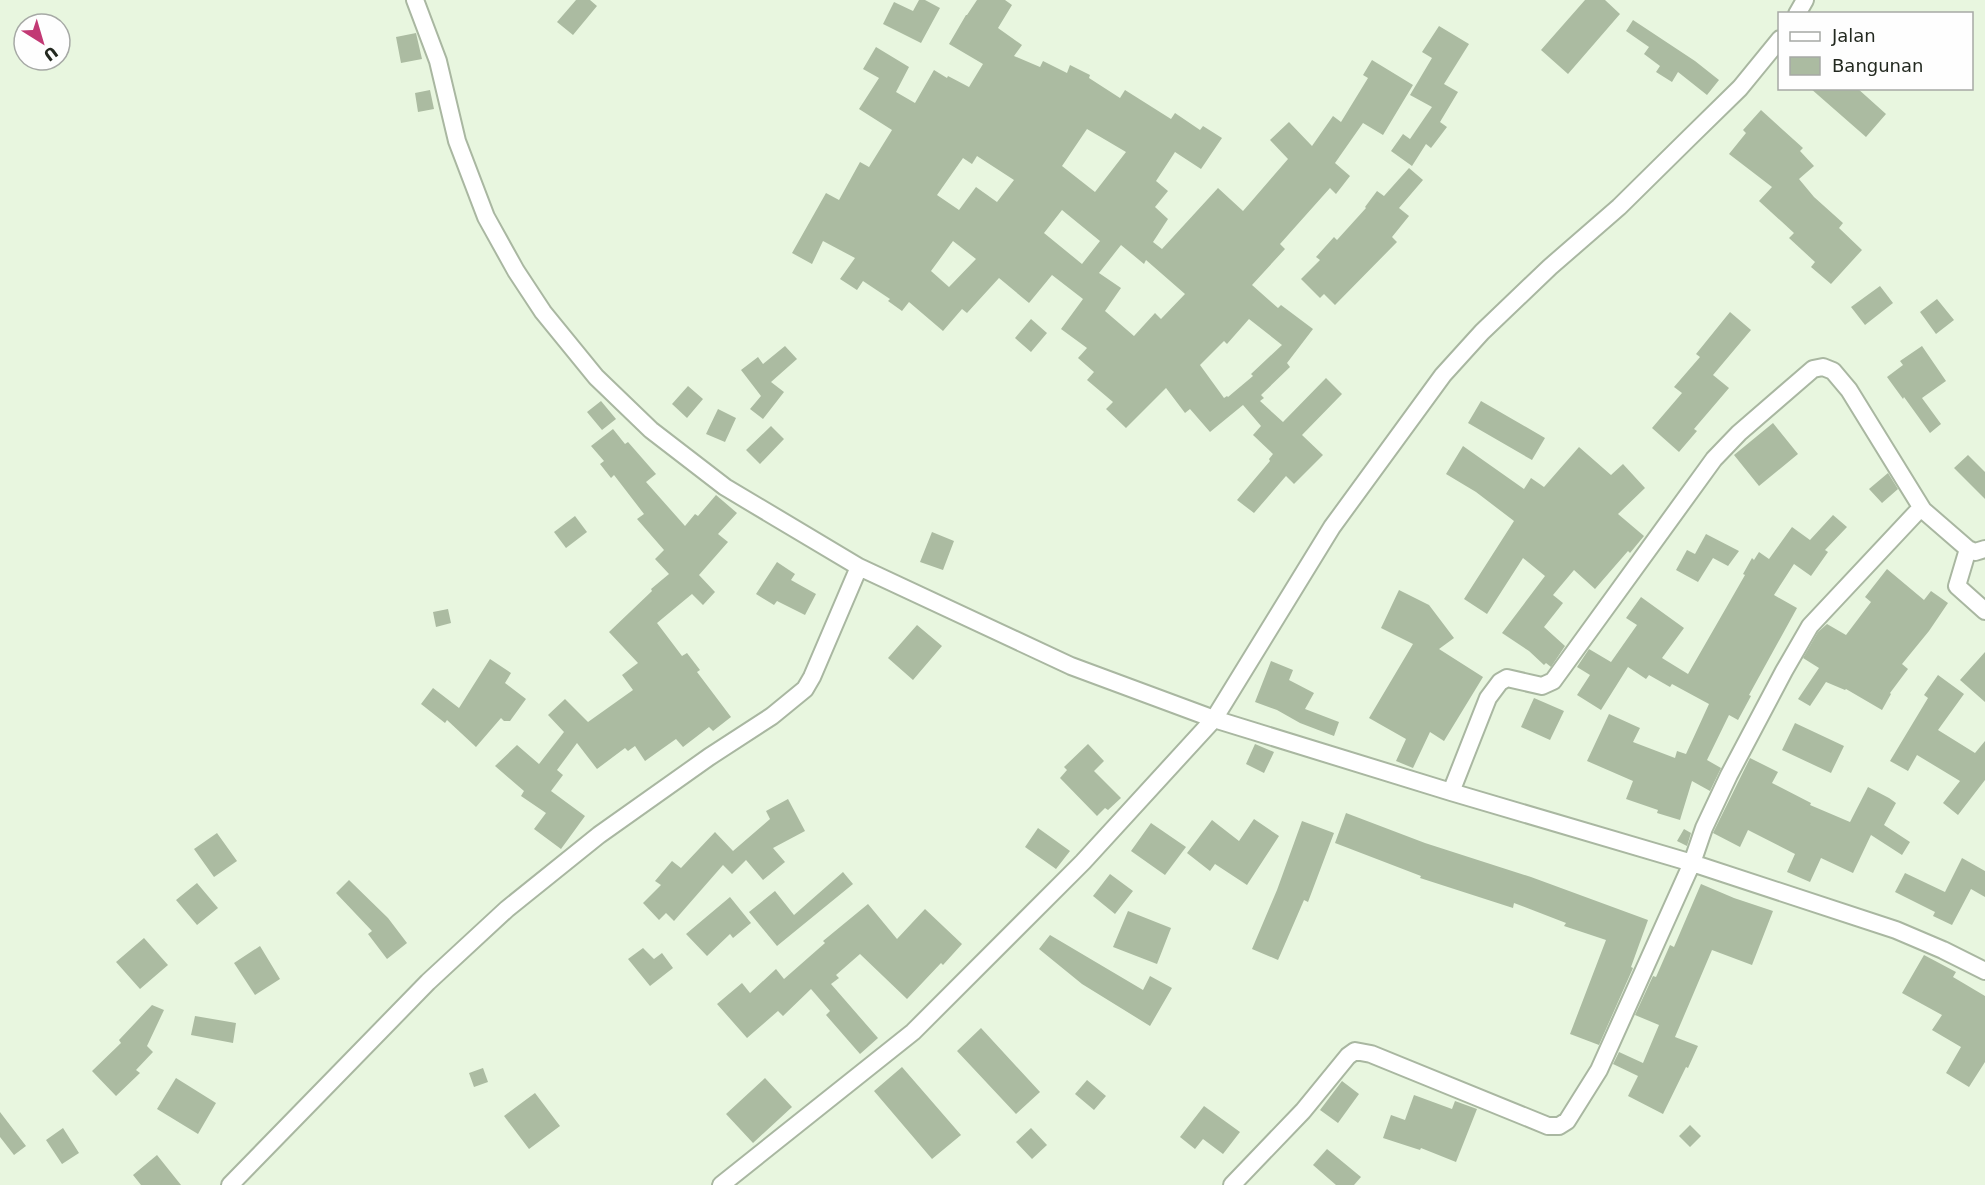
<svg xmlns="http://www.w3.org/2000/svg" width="1985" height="1185" font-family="'DejaVu Sans',sans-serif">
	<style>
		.building { fill: #abbba1; fill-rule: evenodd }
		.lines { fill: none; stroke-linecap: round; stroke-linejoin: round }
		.street-casing { stroke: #a9b7a1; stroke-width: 20 }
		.street { stroke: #fff; stroke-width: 16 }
	</style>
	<rect width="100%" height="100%" fill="#e8f6df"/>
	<path class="building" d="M576 0H590L597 6 573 35 557 22Z
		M919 0H925L940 8 921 43 883 24 894 2 913 11Z
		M977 0H1005L1012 5 998 28 1022 45 1014 56 1040 67 1043 61 1067 73 1070 65 1090 75 1089 78 1120 98 1125 90 1171 119 1175 113 1200 130 1203 126 1222 138 1201 169 1175 152 1156 181 1168 191 1155 207 1168 219 1153 242 1162 249 1218 188 1243 211 1288 159 1270 140 1289 122 1312 146 1333 116 1341 122 1368 78 1363 75 1372 60 1413 85 1383 135 1363 123 1335 163 1350 176 1336 194 1330 188 1280 244 1285 249 1252 285 1278 308 1281 305 1313 329 1287 363 1290 367 1261 395 1264 398 1260 401 1283 422 1326 378 1342 394 1302 435 1323 455 1294 484 1286 476 1254 513 1237 500 1270 461 1269 459 1273 454 1253 435 1261 426 1243 405 1210 432 1190 409 1185 413 1166 388 1126 428 1106 409 1113 402 1087 380 1094 372 1078 358 1087 348 1061 329 1083 299 1052 275 1029 303 999 278 967 313 962 309 943 331 909 302 902 311 888 301 890 299 863 281 857 290 840 279 855 258 823 241 812 264 792 253 826 193 839 200 860 162 869 167 892 130 859 109 879 78 863 69 876 47 909 67 896 92 915 103 934 70 947 78 948 76 969 87 983 64 949 44 966 15H967ZM1087 129 1126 152 1095 192 1062 166ZM977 156 1014 180 997 202 976 187 959 210 937 195 963 158 972 164ZM1062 210 1100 241 1082 264 1044 233ZM953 241 976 259 949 287 931 271ZM1121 245 1144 264 1146 260 1185 294 1161 319 1155 313 1134 336 1105 311 1121 288 1099 273ZM1249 319 1282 345 1251 374 1253 376 1228 397 1227 396 1224 398 1200 365 1224 341 1227 344Z
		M1585 0H1605L1620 14 1568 74 1541 50Z
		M1633 20 1695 61 1719 80 1707 95 1678 72 1672 82 1656 72 1660 66 1644 54 1649 47 1626 31Z
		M1439 26 1469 44 1444 84 1458 92 1440 122 1447 127 1431 148 1426 144 1412 166 1391 151 1403 134 1410 139 1432 107 1410 95 1432 58 1422 52Z
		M416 33 422 59 401 63 396 37Z
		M1810 88H1857L1886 114 1866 137Z
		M430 90 434 109 418 112 415 93Z
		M1761 110 1803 148 1800 151 1814 166 1799 179 1814 197 1843 223 1839 228 1862 250 1831 284 1811 267 1815 262 1789 238 1794 233 1759 201 1772 187 1729 154 1746 133 1743 130Z
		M1409 168 1423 180 1399 208 1409 216 1392 237 1397 242 1335 305 1324 294 1320 298 1301 279 1320 260 1316 257 1334 237 1337 240 1366 208 1365 207 1377 191 1384 196Z
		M1880 286 1893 303 1865 325 1851 307Z
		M1937 299 1954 320 1936 334 1920 312Z
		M1730 312 1751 330 1713 375 1729 388 1694 429 1697 431 1679 452 1652 428 1682 393 1674 387 1700 357 1696 354Z
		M1031 319 1047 333 1031 352 1015 338Z
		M785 346 797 359 771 382 784 392 763 419 750 409 761 396 741 370 758 357 763 364Z
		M1922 346 1946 381 1922 398 1941 424 1930 433 1904 397 1903 399 1887 377 1903 365 1900 361Z
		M688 386 703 399 687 418 672 404Z
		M601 401 616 419 602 430 587 412Z
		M1481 401 1545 438 1532 460 1468 423Z
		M718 409 736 418 725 442 706 434Z
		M1773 423 1798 454 1759 486 1734 455Z
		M771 426 784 439 760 464 746 450Z
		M613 429 625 444 628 442 656 474 646 482 685 526 695 514 698 516 716 495 737 513 718 534 728 542 699 575 715 592 703 605 692 594 657 623 682 656 687 653 700 670 697 672 731 717 713 731 709 727 683 747 676 739 645 761 635 746 628 751 625 748 597 769 577 743 557 770 563 775 551 791 585 816 561 849 534 829 546 813 521 796 524 791 495 766 517 745 539 764 564 732 548 715 565 699 588 722 633 690 622 675 638 663 609 632 652 591 651 589 669 574 655 559 664 550 637 519 644 514 614 475 611 478 600 464 604 461 591 446Z
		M1463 446 1524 489 1531 478 1544 487 1579 447 1611 475 1623 464 1645 488 1618 514 1644 536 1630 553 1628 551 1595 589 1574 570 1553 595 1563 603 1544 627 1565 646 1551 667 1546 663 1544 665 1529 651 1502 633 1545 576 1523 558 1487 614 1464 599 1514 521 1476 492 1446 474Z
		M1968 455 1985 472V499L1954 468Z
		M1888 473 1898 489 1882 503 1869 489Z
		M1833 515 1847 527 1825 550 1828 552 1811 576 1794 564 1774 595 1797 608 1749 695 1751 696 1738 720 1729 715 1707 760 1721 768 1710 791 1692 781 1680 820 1657 813 1658 810 1626 799 1633 781 1587 761 1609 714 1640 728 1633 742 1675 758 1677 751 1686 754 1709 704 1672 684 1670 687 1649 675 1646 679 1628 667 1601 710 1577 695 1590 675 1577 667 1589 649 1611 662 1637 625 1626 618 1641 597 1684 628 1662 658 1688 674 1745 575 1743 574 1752 558 1754 560 1759 552 1769 559 1792 527 1810 540Z
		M575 516 587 532 566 548 554 532Z
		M932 532 954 541 943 570 920 562Z
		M1706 534 1739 551 1728 566 1713 558 1698 582 1676 570 1687 550 1695 554Z
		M777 562 795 574 791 580 816 594 805 615 777 601 774 605 756 594Z
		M1887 569 1924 600 1931 591 1948 603 1929 631 1902 664 1908 669 1890 693 1891 694 1882 710 1846 689 1845 690 1826 682 1810 706 1798 699 1819 668 1803 658 1818 632 1827 624 1846 635 1871 602 1865 597Z
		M1399 590 1429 605 1454 638 1439 649 1483 677 1444 741 1430 732 1413 768 1396 761 1406 739 1369 718 1413 644 1381 628Z
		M448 609 451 623 436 627 433 612Z
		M917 625 942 646 913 680 888 658Z
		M1985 652V702L1960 680Z
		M490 659 511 673 505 683 526 699 510 721H504L501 718 476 747 447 720 445 723 421 704 433 688 459 708Z
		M1271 661 1293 670 1289 680 1314 693 1305 709 1339 722 1334 736 1300 723 1277 710 1255 702Z
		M1938 675 1964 694 1938 730 1975 753 1985 741V780L1958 815 1943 803 1960 781 1917 755 1908 771 1890 761 1928 698 1924 695Z
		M1534 698 1564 711 1550 740 1521 727Z
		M1795 723 1844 746 1831 773 1782 750Z
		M1088 744 1104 761 1094 771 1121 798 1108 810 1105 808 1097 816 1060 778 1067 770 1064 767Z
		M1255 744 1274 752 1264 773 1246 764Z
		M1750 758 1778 772 1772 783 1811 803 1810 805 1850 822 1868 787 1889 798 1896 803 1884 825 1910 842 1902 855 1871 835 1853 873 1821 858 1810 882 1787 872 1795 854 1748 830 1740 847 1713 833Z
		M788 799 805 831 773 848 785 862 763 880 746 860 732 874 723 865 674 921 666 913 659 920 643 903 661 885 655 881 672 861 681 868 715 832 733 851 770 819 766 811Z
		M1346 813 1425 843 1531 877 1648 920 1631 967 1633 968 1599 1045 1570 1034 1606 940 1564 926 1566 923 1514 903 1513 908 1420 878 1421 876 1335 843Z
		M1254 819 1279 836 1247 885 1215 864 1210 871 1187 853 1212 820 1239 841Z
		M1302 821 1334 833 1308 902 1304 900 1278 960 1252 949 1277 890Z
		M1151 823 1186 847 1165 875 1131 851Z
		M1038 828 1070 851 1056 869 1025 847Z
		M1684 829 1691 833 1687 846 1677 841Z
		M217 833 237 861 214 877 194 849Z
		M1962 858 1985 871V897L1971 889 1952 925 1933 916 1935 912 1895 892 1905 873 1945 892Z
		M843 872 853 884 777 946 749 912 775 891 794 915Z
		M1110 874 1133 891 1115 914 1093 896Z
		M349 880 388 918 407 943 387 959 368 934 372 931 336 893Z
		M197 883 218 908 197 925 176 900Z
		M1701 884 1734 898 1773 911 1752 965 1712 950 1675 1037 1698 1046 1688 1068 1686 1067 1663 1114 1628 1096 1638 1076 1613 1064 1619 1052 1643 1063 1659 1025 1635 1015 1653 976 1656 977 1670 945 1674 947Z
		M730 897 751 923 733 938 730 934 707 956 686 934Z
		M868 904 897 939 925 909 962 944 943 965 941 963 907 999 860 954 836 975 839 978 831 984 878 1038 860 1054 826 1015 830 1011 811 989 783 1016 778 1011 747 1038 717 1004 742 983 750 993 776 969 784 979 825 943 823 941Z
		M1128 911 1171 928 1157 964 1113 947Z
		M1050 935 1143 990 1150 976 1172 988 1150 1026 1082 984 1039 949Z
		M144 938 168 965 140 989 116 962Z
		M260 946 280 979 255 995 234 963Z
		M643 948 654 959 662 953 673 968 650 986 628 959Z
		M1924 955 1956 972 1953 977 1985 996V1062L1969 1087 1946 1073 1961 1047 1932 1030 1942 1015 1902 993Z
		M152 1005 164 1010 147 1046 153 1052 136 1070 140 1073 116 1096 92 1071 121 1043 119 1040Z
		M195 1016 236 1023 233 1043 191 1035Z
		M981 1028 1040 1092 1016 1114 957 1051Z
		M902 1067 961 1135 932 1159 874 1091Z
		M483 1068 488 1082 474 1087 469 1073Z
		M176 1078 216 1103 198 1134 157 1109Z
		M765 1078 792 1107 753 1143 726 1114Z
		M1087 1080 1106 1096 1094 1110 1075 1094Z
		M1342 1081 1359 1094 1338 1123 1320 1110Z
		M535 1093 560 1126 529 1149 504 1116Z
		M1414 1095 1452 1109 1455 1101 1477 1109 1456 1162 1421 1148 1420 1150 1383 1138 1391 1115 1405 1120Z
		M1204 1106 1240 1132 1223 1154 1203 1139 1195 1149 1180 1137Z
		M0 1112 26 1146 14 1155 0 1137Z
		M1690 1125 1701 1136 1690 1147 1679 1136Z
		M63 1128 79 1153 62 1164 46 1140Z
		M1031 1128 1047 1145 1032 1159 1016 1142Z
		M1327 1149 1361 1177 1354 1185H1336L1313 1165Z
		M157 1155 181 1185H141L133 1175Z"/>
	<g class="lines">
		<g class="street-casing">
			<path id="street" d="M415 0 438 61 457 141 486 217 516 271 543 312 596 377 651 430 725 487 859 567 1071 666 1214 719 1451 792 1692 863 1896 930 1943 950 1985 971
				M1797 14 1805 0
				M1968 549 1957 586 1985 611
				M1451 792 1488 698 1500 682 1507 678 1542 686 1553 681 1714 459 1739 433 1813 369 1823 367 1833 371 1849 390 1923 510
				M230 1185 428 982 507 909 599 835 709 757 772 716 805 689 812 677 859 567
				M721 1185 913 1032 1083 862 1214 719 1332 527 1443 375 1482 332 1550 267 1619 207 1691 136 1740 88 1780 39
				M1232 1185 1303 1111 1348 1056 1355 1051 1371 1054 1548 1126H1559L1567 1121 1599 1070 1692 863 1704 828 1729 775 1784 671 1810 626 1916 513 1923 510 1968 549 1975 552 1985 549"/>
		</g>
		<use href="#street" class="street"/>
	</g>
	<rect x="1778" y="12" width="195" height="78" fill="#fefefe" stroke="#a6a9a5" stroke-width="1.5"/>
	<rect x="1790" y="32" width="30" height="9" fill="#ffffff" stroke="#a6a9a5" stroke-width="1.5"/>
	<text x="1832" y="42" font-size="18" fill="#232920">Jalan</text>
	<rect x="1790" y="57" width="30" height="18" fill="#abbba1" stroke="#a6a9a5" stroke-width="1.5"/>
	<text x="1832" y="72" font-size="18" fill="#232920">Bangunan</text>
	<g transform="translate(42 42) rotate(143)"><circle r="28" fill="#fefefe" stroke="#a6a9a5" stroke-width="1.5"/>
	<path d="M0-4.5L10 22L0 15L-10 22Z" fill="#c23974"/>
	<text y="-9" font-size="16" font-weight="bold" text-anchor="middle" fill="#232920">U</text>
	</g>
</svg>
